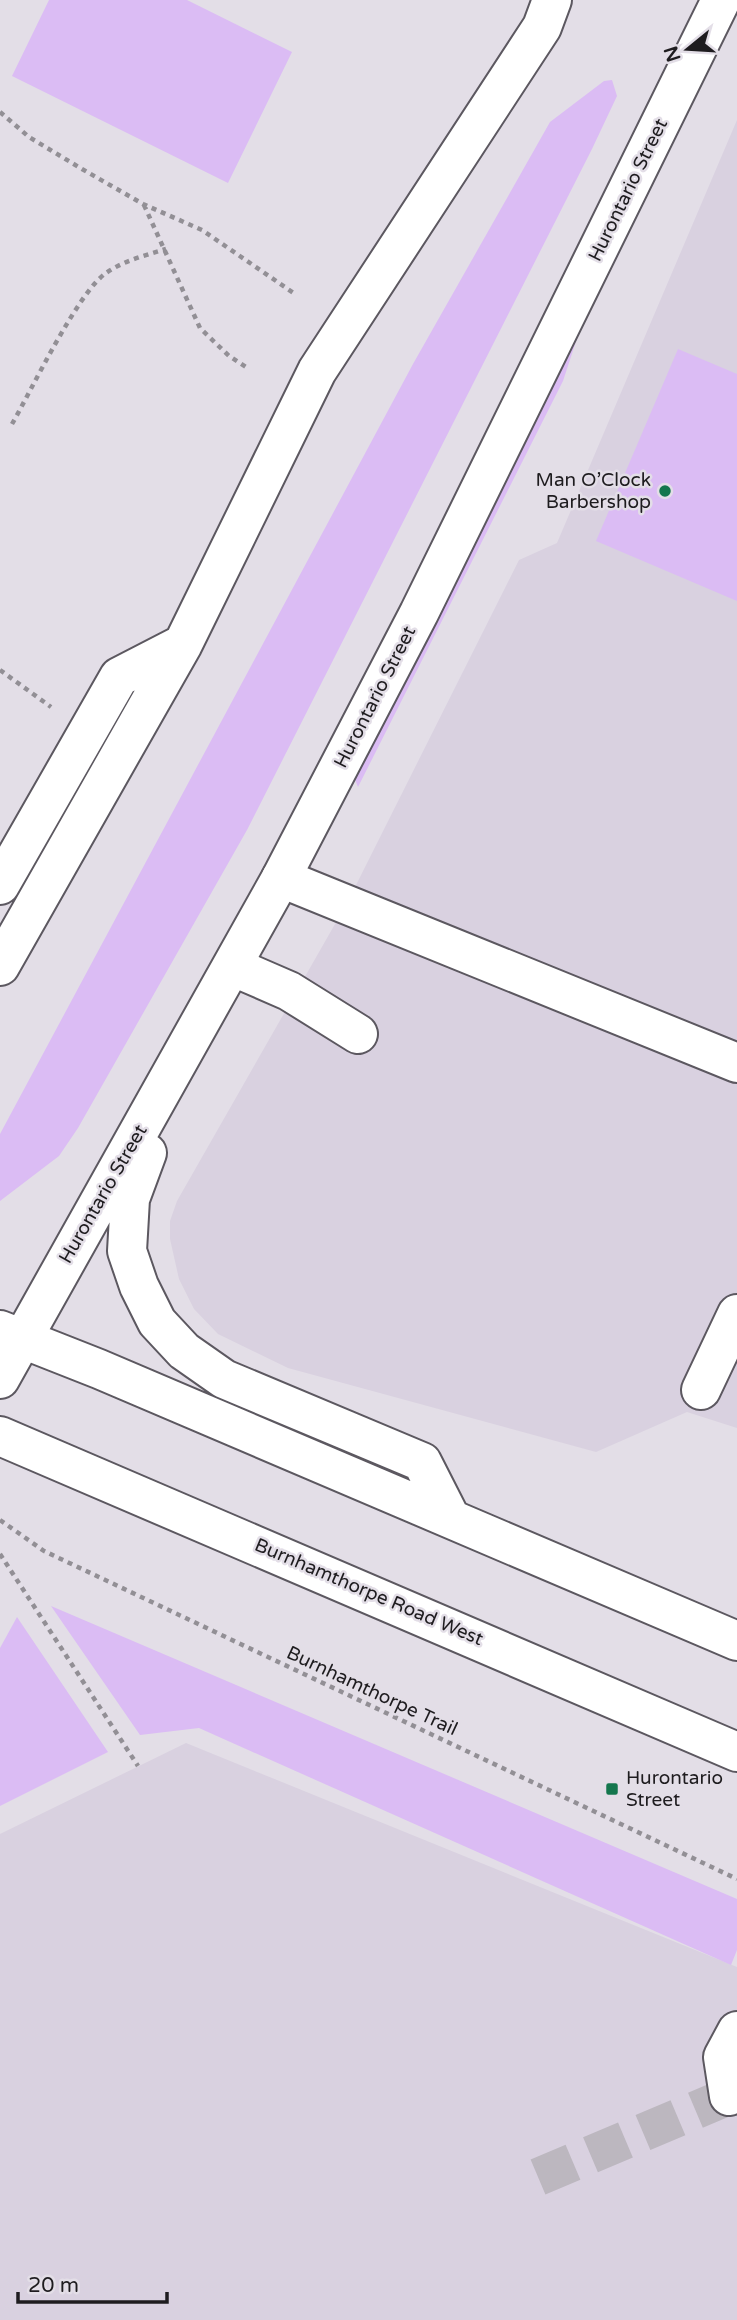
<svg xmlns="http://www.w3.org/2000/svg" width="737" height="2320" font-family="'Varela Round',sans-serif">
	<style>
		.built { fill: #d9d1e0 }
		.green { fill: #dbbcf4 }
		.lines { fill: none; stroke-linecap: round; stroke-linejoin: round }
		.minor-tunnel { stroke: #bcb7bf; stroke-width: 38; stroke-dasharray: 38 19; stroke-linecap: butt }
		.minor-casing { stroke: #5c5860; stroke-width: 42 }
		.major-casing { stroke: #5c5860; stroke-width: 42 }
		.path { stroke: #928f95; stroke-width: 4.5; stroke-dasharray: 5 5; stroke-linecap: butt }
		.minor { stroke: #fff; stroke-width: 38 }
		.major { stroke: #fff; stroke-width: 38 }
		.poi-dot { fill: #14764d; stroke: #e3dee7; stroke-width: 2.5 }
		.labels { text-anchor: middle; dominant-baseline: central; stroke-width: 5; stroke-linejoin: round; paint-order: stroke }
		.street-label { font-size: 19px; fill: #1e1c1f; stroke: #e3dee7 }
		.poi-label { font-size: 19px; fill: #1e1c1f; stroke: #e3dee7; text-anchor: end }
	</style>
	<rect width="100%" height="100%" fill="#e3dee7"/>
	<path class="built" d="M737 120V1428L687 1412 596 1452 288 1368 218 1334 194 1309 179 1279 170 1239V1221L177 1201 347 903 519 560 557 543Z
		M186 1743 737 1967V2320H0V1834Z"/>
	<path class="green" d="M49 0H187L292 52 228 183 12 76Z
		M612 80 617 96 592 149 247 830 78 1128 59 1156 0 1201V1134L413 364 550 122 604 81Z
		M585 314 563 381 358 787 352 772Z
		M678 349 737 374V601L596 541Z
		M51 1606 737 1899V1950L731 1965 199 1728 140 1735Z
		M17 1617 108 1752 0 1806V1648Z"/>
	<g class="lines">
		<path class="minor-tunnel" d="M538 2177 729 2096"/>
		<g class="minor-casing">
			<path id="minor" d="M281 878 737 1063
				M243 971 289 991 358 1034
				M701 1390 737 1314
				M729 2096 723 2057 737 2031"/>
		</g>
		<g class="major-casing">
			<path id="major" d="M0 885 119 677 183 644
				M0 966 183 644 317 371 542 27 552 0
				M147 1153 130 1199 127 1251 139 1286 157 1322 184 1351 224 1379 422 1462 450 1517
				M0 1330 99 1369 737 1641
				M0 1379 281 878 419 613 721 0
				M0 1436 737 1752"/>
		</g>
		<path class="path" d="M0 112 29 137 82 169 143 204 202 230 295 294
			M144 205 200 328 229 356 246 367
			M12 424C31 391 78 292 106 273 123 261 146 255 166 249
			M0 670 51 707
			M0 1520 44 1551 737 1879
			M0 1554 138 1766"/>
		<use href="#minor" class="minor"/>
		<use href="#major" class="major"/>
	</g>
	<g class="poi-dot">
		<circle cx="665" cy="491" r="7"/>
		<rect x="605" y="1782" width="14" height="14" rx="3.5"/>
	</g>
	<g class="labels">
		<g class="street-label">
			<text transform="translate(628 190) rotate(-64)">Hurontario Street</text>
			<text transform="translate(375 697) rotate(-63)">Hurontario Street</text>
			<text transform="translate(103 1194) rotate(-60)">Hurontario Street</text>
			<text transform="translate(369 1592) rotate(23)">Burnhamthorpe Road West</text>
			<text transform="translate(372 1691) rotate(25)">Burnhamthorpe Trail</text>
		</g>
		<g class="poi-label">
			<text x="651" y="480">Man O’Clock<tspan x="651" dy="22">Barbershop</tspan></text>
			<text x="626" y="1778" text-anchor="start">Hurontario<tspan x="626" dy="22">Street</tspan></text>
		</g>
	</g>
	<g transform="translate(688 49) rotate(252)" stroke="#e3dee7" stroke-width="5" paint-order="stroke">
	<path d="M0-5L12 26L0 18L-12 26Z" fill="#1e1c1f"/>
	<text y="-10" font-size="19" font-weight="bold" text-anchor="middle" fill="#1e1c1f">N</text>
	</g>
	<path d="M18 2292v10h149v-10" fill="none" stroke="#1e1c1f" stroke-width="3.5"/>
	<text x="28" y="2292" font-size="21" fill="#1e1c1f" stroke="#e3dee7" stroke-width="5" paint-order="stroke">20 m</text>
</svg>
